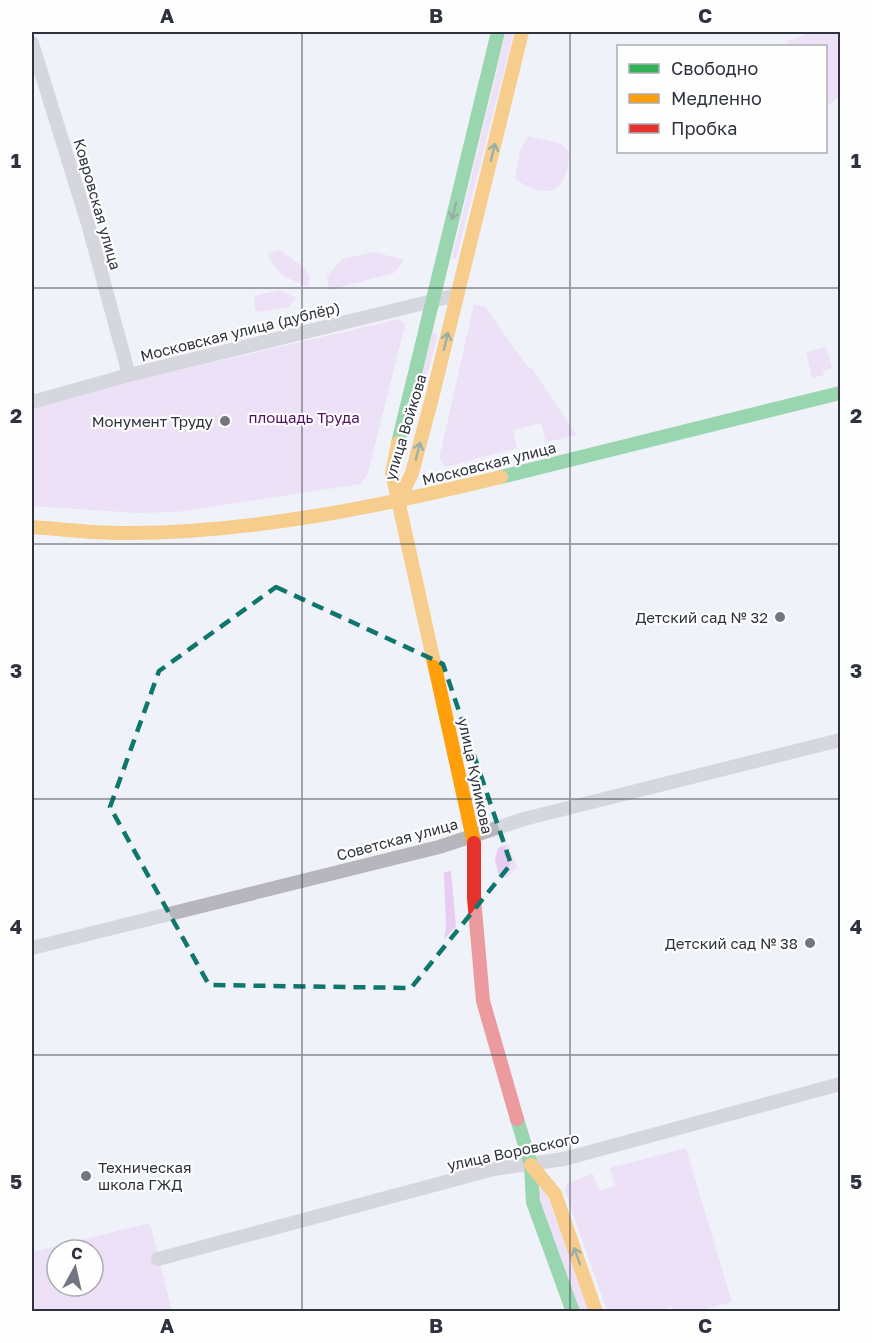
<svg xmlns="http://www.w3.org/2000/svg" width="872" height="1343" font-family="'Golos Text',sans-serif">
	<style>
		.green { fill: #e8ccf3; fill-rule: evenodd }
		.lines { fill: none; stroke-linecap: round; stroke-linejoin: round }
		.street { stroke: #b7b6bc; stroke-width: 14 }
		.fast { stroke: #30b455; stroke-width: 14 }
		.slow { stroke: #ff9f0a; stroke-width: 14 }
		.jam { stroke: #e5322d; stroke-width: 14 }
		.oneway { stroke: #2f6047 }
		.marked { fill: none; stroke: #0f766e; stroke-width: 4.5; stroke-dasharray: 12 8; stroke-linejoin: round }
		.grid { fill: none; stroke: #2f333f; stroke-width: 1.5; stroke-opacity: 0.55 }
		.poi-dot { fill: #737680; stroke: #fefefe; stroke-width: 2 }
		.labels { text-anchor: middle; dominant-baseline: central; stroke-width: 4.5; stroke-linejoin: round; paint-order: stroke }
		.street-label { font-size: 15px; fill: #2f333f; stroke: #fefefe }
		.park-label { font-size: 15px; fill: #521060; stroke: #fefefe }
		.poi-label { font-size: 15px; fill: #2f333f; stroke: #fefefe; text-anchor: end }
		.neatline { fill: none; stroke: #2f333f; stroke-width: 2 }
		.grid-label { font-size: 20px; text-anchor: middle; font-weight: bold; fill: #2f333f }
	</style>
	<rect width="100%" height="100%" fill="#f0f2f9"/>
	<path class="green" d="M506 32H514L456 259 452 258Z
		M812 32H840V96L826 107V46H787L788 41Z
		M528 136 559 143 569 151C568 192 549 202 515 179L520 150Z
		M280 250 302 266 310 277 308 287C289 279 274 274 268 253Z
		M374 252 404 260 394 273 329 290 327 276 342 259Z
		M280 290 296 298 289 307 259 312 255 310 254 296Z
		M474 304 485 307 527 366 532 369 577 435 546 442 541 423 513 430 517 448 446 467 439 459Z
		M399 319 405 325 368 473 361 484 177 512 137 513 32 506V409L142 379Z
		M433 331 438 335 416 416 412 415Z
		M826 347 832 368 823 371 824 375 812 378 806 352Z
		M508 844 517 867 508 877 499 878 495 859 498 848Z
		M451 871 456 927 444 939 446 927 444 872Z
		M686 1148 732 1302 698 1311H673L671 1307 658 1311H607L565 1191 567 1183 593 1174 599 1191 615 1186 610 1168Z
		M545 1188 589 1311H580L536 1191Z
		M150 1223 172 1311H32V1252ZM57 1250H93V1286H57Z"/>
	<g class="lines">
		<path class="street" d="M32 43 88 224 129 375
			M32 402 129 375 457 295
			M32 948 439 847 524 819 840 740
			M158 1259 494 1169 564 1159 840 1084"/>
		<path class="fast" d="M398 443 498 32
			M501 477 840 393
			M517 1119 531 1165 533 1202 573 1312"/>
		<path class="slow" d="M398 443 392 473 474 843
			M398 502 412 473 432 398 522 32
			M32 527C62 529 93 533 123 533 246 534 382 506 501 477
			M531 1165 555 1194 596 1312"/>
		<path class="jam" d="M474 843V898L483 1001 517 1119"/>
	</g>
	<defs><path id="oneway-shaft" d="M-6 0H5M1.5-3L5.5 0L1.5 3" fill="none" stroke-width="1.6" stroke-linecap="round" stroke-linejoin="round" transform="scale(1.5)"/></defs>
	<g class="oneway">
		<use href="#oneway-shaft" transform="translate(493 152) rotate(-76)"/>
		<use href="#oneway-shaft" transform="translate(454 211) rotate(104)"/>
		<use href="#oneway-shaft" transform="translate(446 341) rotate(-76)"/>
		<use href="#oneway-shaft" transform="translate(418 451) rotate(-75)"/>
		<use href="#oneway-shaft" transform="translate(577 1256) rotate(-110)"/>
	</g>
	<path d="M0 0H872V1343H0ZM276 587 443 664 511 864 411 988 209 985 110 807 159 671Z" fill="#f0f2f9" fill-opacity=".55" fill-rule="evenodd"/>
	<path class="marked" d="M276 587 443 664 511 864 411 988 209 985 110 807 159 671Z"/>
	<path class="grid" d="M302 32V1312M570 32V1312M32 288H840M32 544H840M32 799H840M32 1055H840"/>
	<g class="poi-dot">
		<circle cx="225" cy="421" r="6"/>
		<circle cx="780" cy="617" r="6"/>
		<circle cx="810" cy="943" r="6"/>
		<circle cx="86" cy="1176" r="6"/>
	</g>
	<g class="labels">
		<g class="street-label">
			<text transform="translate(98 204) rotate(74)">Ковровская улица</text>
			<text transform="translate(240 331) rotate(-14)">Московская улица (дублёр)</text>
			<text transform="translate(405 427) rotate(-73)">улица Войкова</text>
			<text transform="translate(489 463) rotate(-14)">Московская улица</text>
			<text transform="translate(476 776) rotate(78)">улица Куликова</text>
			<text transform="translate(397 839) rotate(-15)">Советская улица</text>
			<text transform="translate(513 1151) rotate(-12)">улица Воровского</text>
		</g>
		<g class="park-label">
			<text x="304" y="417">площадь Труда</text>
		</g>
		<g class="poi-label">
			<text x="213" y="421">Монумент Труду</text>
			<text x="768" y="617">Детский сад № 32</text>
			<text x="798" y="943">Детский сад № 38</text>
			<text x="98" y="1167" text-anchor="start">Техническая<tspan x="98" dy="17">школа ГЖД</tspan></text>
		</g>
	</g>
	<rect width="872" height="1343" fill="none" stroke="#fefefe" stroke-width="66"/>
	<rect x="617" y="45" width="210" height="108" fill="#fefefe" stroke="#abadb2" stroke-width="1.5"/>
	<rect x="629" y="64" width="30" height="9" fill="#30b455" stroke="#abadb2" stroke-width="1.5"/>
	<text x="671" y="75" font-size="18" fill="#2f333f">Свободно</text>
	<rect x="629" y="94" width="30" height="9" fill="#ff9f0a" stroke="#abadb2" stroke-width="1.5"/>
	<text x="671" y="105" font-size="18" fill="#2f333f">Медленно</text>
	<rect x="629" y="124" width="30" height="9" fill="#e5322d" stroke="#abadb2" stroke-width="1.5"/>
	<text x="671" y="135" font-size="18" fill="#2f333f">Пробка</text>
	<g transform="translate(75 1268) rotate(8)"><circle r="28" fill="#fefefe" stroke="#abadb2" stroke-width="1.5"/>
	<path d="M0-4.5L10 22L0 15L-10 22Z" fill="#737680"/>
	<text y="-9" font-size="16" font-weight="bold" text-anchor="middle" fill="#2f333f">С</text>
	</g>
	<rect x="33" y="33" width="806" height="1277" class="neatline"/>
	<g class="grid-label">
		<text x="167" y="23">A</text>
		<text x="436" y="23">B</text>
		<text x="705" y="23">C</text>
		<text x="16" y="168">1</text>
		<text x="856" y="168">1</text>
		<text x="16" y="423">2</text>
		<text x="856" y="423">2</text>
		<text x="16" y="678">3</text>
		<text x="856" y="678">3</text>
		<text x="16" y="934">4</text>
		<text x="856" y="934">4</text>
		<text x="16" y="1189">5</text>
		<text x="856" y="1189">5</text>
		<text x="167" y="1333">A</text>
		<text x="436" y="1333">B</text>
		<text x="705" y="1333">C</text>
	</g>
</svg>
